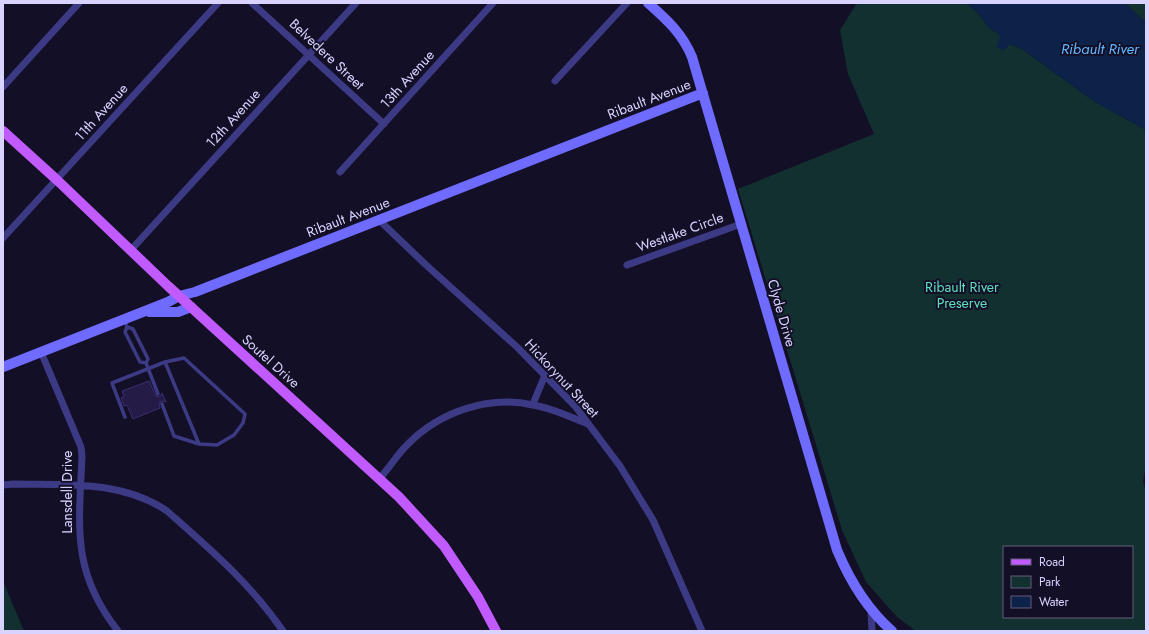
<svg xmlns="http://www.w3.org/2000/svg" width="1149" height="634" font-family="Jost,sans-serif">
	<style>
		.green { fill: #12302f; fill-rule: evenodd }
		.water { fill: #0c2248 }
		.building { fill: #241b47; stroke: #3b2d73 }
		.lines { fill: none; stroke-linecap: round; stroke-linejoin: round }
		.lane { stroke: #3d3a85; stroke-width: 3.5 }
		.street { stroke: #3d3a85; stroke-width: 7 }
		.secondary { stroke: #6f6bff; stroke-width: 10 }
		.primary { stroke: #c25bff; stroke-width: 10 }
		.labels { text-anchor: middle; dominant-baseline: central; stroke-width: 4; stroke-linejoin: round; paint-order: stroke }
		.street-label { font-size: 14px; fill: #d9d4ff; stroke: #130f26 }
		.park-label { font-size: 14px; fill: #5fe0c0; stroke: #130f26 }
		.water-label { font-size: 15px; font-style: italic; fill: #62b6ff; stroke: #130f26 }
	</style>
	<rect width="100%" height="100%" fill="#130f26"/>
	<path class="green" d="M857 3H966L977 12 989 28 1000 35 1010 44 1022 49 1095 102 1146 130V465L1143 481 1146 493V631H916L897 617 866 582 842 530 738 189 874 134 848 74 840 30ZM1004 547H1132V617H1004Z
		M1125 3H1146V23L1127 5Z
		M3 581 24 631H3Z"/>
	<path class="water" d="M966 3H1125L1146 23V130L1095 102 1022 49 1010 44 1004 51 997 47 1000 35 989 28 977 12Z"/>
	<path class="building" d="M149 381 156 396 160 397 162 393 166 402 161 401 159 404 160 408 133 419 127 405 124 406 121 398 124 397 122 391Z"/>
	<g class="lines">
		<path class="lane" d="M126 324 127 327 125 332 140 362 146 363
			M127 327 133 329 148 359 146 363 158 394
			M162 404 174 436 199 444 217 445 234 435 243 423 245 414 184 358 165 362
			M125 417 112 383 165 362 199 444"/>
		<path class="street" d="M252 3 384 124
			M555 81 627 3
			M3 87 79 3
			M340 172 493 3
			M379 220 425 264 517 347 575 406 620 466 653 520 702 631
			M3 238 218 3
			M130 251 356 3
			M627 265 741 224
			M41 352 81 447 82 456C79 527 71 571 118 631
			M533 404 545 375
			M380 478C389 468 397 455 407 445 439 412 488 395 533 405 552 408 570 417 588 424
			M3 485 13 484C66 485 122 480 167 511 210 549 250 583 283 631
			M871 610 872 631"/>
		<path class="secondary" d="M648 3C667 20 682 33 692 57L837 550C850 581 867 609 892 631
			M149 312H178L191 307
			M3 367 168 302 179 296 195 292 703 93"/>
		<path class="primary" d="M3 131 57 180 168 286 399 497 444 546 478 597 496 631"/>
	</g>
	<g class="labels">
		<g class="street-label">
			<text transform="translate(327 54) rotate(43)">Belvedere Street</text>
			<text transform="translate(407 79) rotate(-48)">13th Avenue</text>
			<text transform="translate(649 99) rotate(-21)">Ribault Avenue</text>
			<text transform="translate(101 112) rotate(-48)">11th Avenue</text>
			<text transform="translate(233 118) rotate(-48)">12th Avenue</text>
			<text transform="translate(348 217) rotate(-21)">Ribault Avenue</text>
			<text transform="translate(680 232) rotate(-20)">Westlake Circle</text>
			<text transform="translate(782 313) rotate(74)">Clyde Drive</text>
			<text transform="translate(271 361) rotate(42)">Soutel Drive</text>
			<text transform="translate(562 378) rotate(47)">Hickorynut Street</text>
			<text transform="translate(67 492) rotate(-90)">Lansdell Drive</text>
		</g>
		<g class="park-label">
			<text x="962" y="287">Ribault River<tspan x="962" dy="16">Preserve</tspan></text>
		</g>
		<g class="water-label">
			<text x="1100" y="49">Ribault River</text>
		</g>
	</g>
	<rect width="1149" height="634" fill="none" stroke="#d9d4ff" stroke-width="8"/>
	<rect x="1003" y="546" width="130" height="72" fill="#130f26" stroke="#625e7d"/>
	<rect x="1011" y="559" width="20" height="6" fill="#c25bff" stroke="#625e7d"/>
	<text x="1039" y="566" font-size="12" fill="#d9d4ff">Road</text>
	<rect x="1011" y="576" width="20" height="12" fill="#12302f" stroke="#625e7d"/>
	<text x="1039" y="586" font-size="12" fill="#d9d4ff">Park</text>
	<rect x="1011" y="596" width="20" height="12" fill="#0c2248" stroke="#625e7d"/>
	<text x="1039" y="606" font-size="12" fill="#d9d4ff">Water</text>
</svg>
